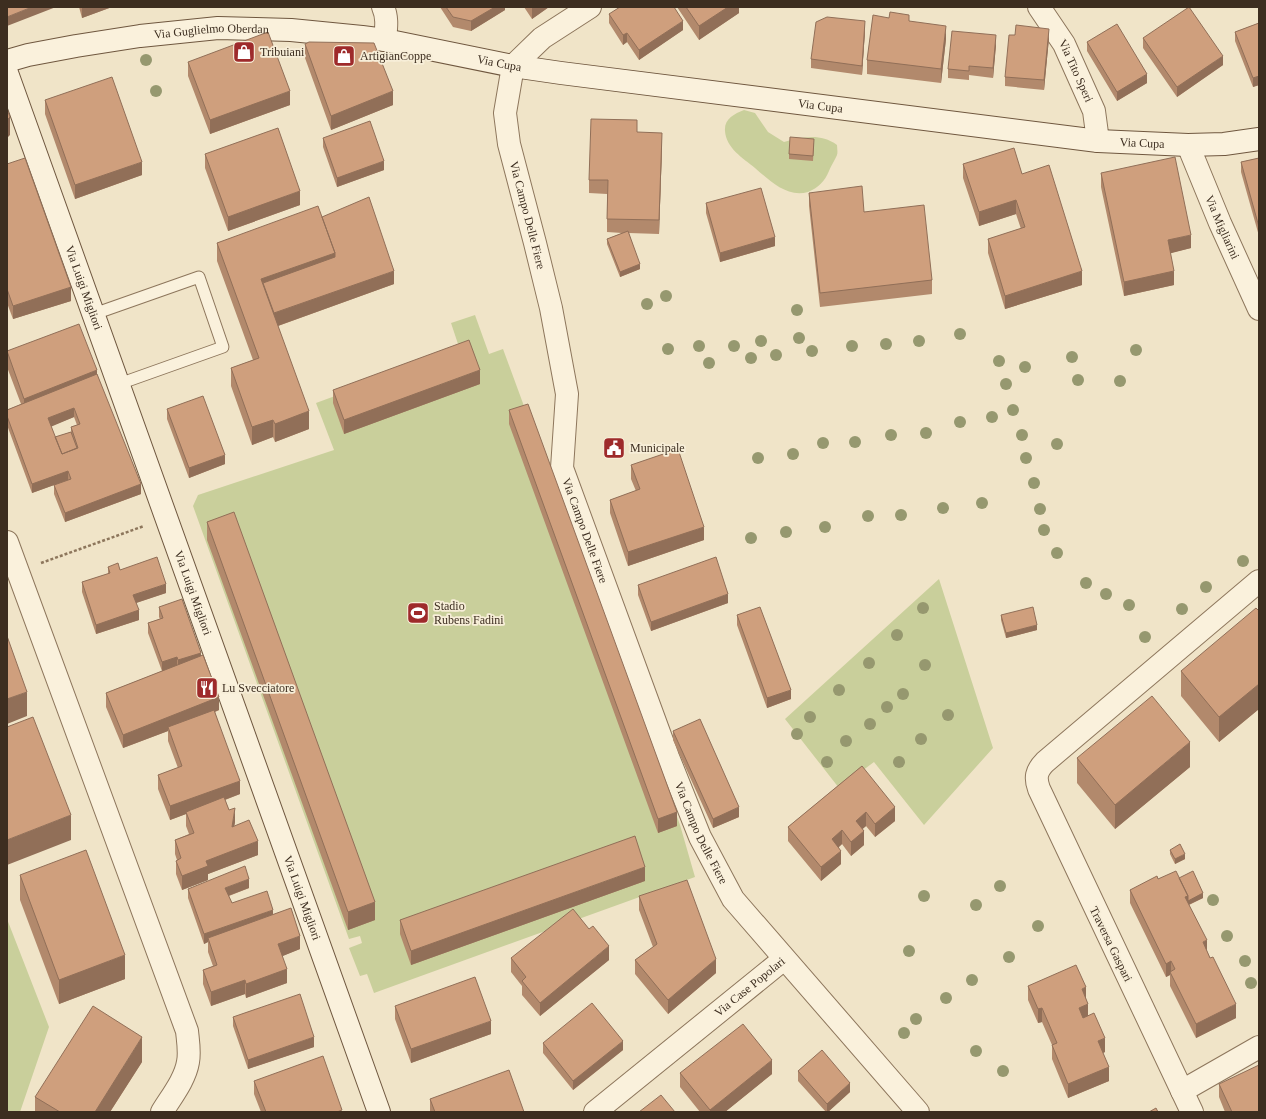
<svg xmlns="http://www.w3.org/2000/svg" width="1266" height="1119" font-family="Georgia,serif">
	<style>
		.green { fill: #c9cf9b }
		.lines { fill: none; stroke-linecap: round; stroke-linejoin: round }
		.lane-casing { stroke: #8d765c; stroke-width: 13 }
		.street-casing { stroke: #8d765c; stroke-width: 24 }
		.secondary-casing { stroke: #6f573f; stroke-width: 24 }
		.path { stroke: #8d765c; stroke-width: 2.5; stroke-dasharray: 3 2; stroke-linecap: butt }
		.lane { stroke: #faf1dc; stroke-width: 11 }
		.street { stroke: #faf1dc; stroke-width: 22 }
		.secondary { stroke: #faf1dc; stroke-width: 22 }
		.tree { fill: #96986f }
		.wall { fill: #b2896c; fill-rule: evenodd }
		.shaded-wall { fill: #916f58 }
		.building { fill: #cf9f7d; stroke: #916f58; fill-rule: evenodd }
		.labels { text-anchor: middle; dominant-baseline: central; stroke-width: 3.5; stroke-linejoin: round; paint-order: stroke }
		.street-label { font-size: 12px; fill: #3d2e20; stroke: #f7eed8 }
		.poi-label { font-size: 12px; fill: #3d2e20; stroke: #f7eed8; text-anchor: start }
	</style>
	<rect width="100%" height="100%" fill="#f0e4c8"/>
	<path class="green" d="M744 110 755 113 768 132 784 142C803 137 820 133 837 145 837 148 838 152 837 155 836 158 831 166 829 171 825 181 818 188 808 192 787 198 770 181 755 168 743 158 726 148 725 131 724 119 734 114 744 110Z
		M475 315 489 354 503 349 528 417 532 416 680 825 695 877 374 993 367 974 360 976 349 948 362 943 360 936 349 939 193 506 198 495 334 450 316 403 460 350 451 323Z
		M939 579 993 748 924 825 874 762 839 788 785 719Z
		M7 919 49 1027 20 1112H7Z"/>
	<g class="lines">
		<g class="lane-casing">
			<path id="lane" d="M94 314 199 277 223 347 119 384"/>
		</g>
		<g class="street-casing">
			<g id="street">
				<path d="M383 7C388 18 386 29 385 40"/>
				<path id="s1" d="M590 7 542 38 513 66 505 113 509 144 535 243 551 308 567 394 562 468 668 757 700 837 733 899 918 1112"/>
				<path id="s2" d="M1039 7 1064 44 1094 111 1098 141"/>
				<path id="s3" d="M1188 145 1220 223 1259 309"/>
				<path d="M7 542 187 1031C188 1041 190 1052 188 1062 185 1080 171 1097 162 1112"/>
				<path d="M1182 1091 1259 1047"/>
				<path id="s4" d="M595 1112 784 959"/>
				<path d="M1192 1112 1039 789C1035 778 1036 771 1045 762L1259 581"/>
			</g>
		</g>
		<g class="secondary-casing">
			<g id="secondary">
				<path id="s5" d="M7 61 28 55 76 46 140 36 218 28 256 29 291 30 362 37 385 40 513 66 561 73 1098 141 1188 145 1224 144 1259 139"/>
				<path id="s6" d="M7 73 379 1112"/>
			</g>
		</g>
		<path class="path" d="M41 563 144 526"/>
		<use href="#lane" class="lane"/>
		<use href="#street" class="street"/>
		<use href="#secondary" class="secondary"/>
	</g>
	<g class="tree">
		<circle cx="146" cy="60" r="6"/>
		<circle cx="156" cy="91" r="6"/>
		<circle cx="666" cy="296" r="6"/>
		<circle cx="647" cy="304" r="6"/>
		<circle cx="797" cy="310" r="6"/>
		<circle cx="960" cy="334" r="6"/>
		<circle cx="799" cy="338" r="6"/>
		<circle cx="761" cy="341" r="6"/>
		<circle cx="919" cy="341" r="6"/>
		<circle cx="886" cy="344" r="6"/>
		<circle cx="699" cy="346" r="6"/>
		<circle cx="734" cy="346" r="6"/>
		<circle cx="852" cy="346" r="6"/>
		<circle cx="668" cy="349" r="6"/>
		<circle cx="1136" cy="350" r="6"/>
		<circle cx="812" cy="351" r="6"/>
		<circle cx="776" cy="355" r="6"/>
		<circle cx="1072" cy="357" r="6"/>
		<circle cx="751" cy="358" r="6"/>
		<circle cx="999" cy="361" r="6"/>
		<circle cx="709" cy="363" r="6"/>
		<circle cx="1025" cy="367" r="6"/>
		<circle cx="1078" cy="380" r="6"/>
		<circle cx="1120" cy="381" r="6"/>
		<circle cx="1006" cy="384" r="6"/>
		<circle cx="1013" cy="410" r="6"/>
		<circle cx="992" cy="417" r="6"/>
		<circle cx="960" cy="422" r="6"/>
		<circle cx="926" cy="433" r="6"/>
		<circle cx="891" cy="435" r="6"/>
		<circle cx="1022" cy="435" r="6"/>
		<circle cx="855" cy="442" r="6"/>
		<circle cx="823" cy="443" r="6"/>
		<circle cx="1057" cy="444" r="6"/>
		<circle cx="793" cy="454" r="6"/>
		<circle cx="758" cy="458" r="6"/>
		<circle cx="1026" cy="458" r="6"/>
		<circle cx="1034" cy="483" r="6"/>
		<circle cx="982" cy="503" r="6"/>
		<circle cx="943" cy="508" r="6"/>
		<circle cx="1040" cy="509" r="6"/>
		<circle cx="901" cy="515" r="6"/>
		<circle cx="868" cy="516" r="6"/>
		<circle cx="825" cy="527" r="6"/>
		<circle cx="1044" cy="530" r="6"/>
		<circle cx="786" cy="532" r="6"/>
		<circle cx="751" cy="538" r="6"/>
		<circle cx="1057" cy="553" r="6"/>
		<circle cx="1243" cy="561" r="6"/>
		<circle cx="1086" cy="583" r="6"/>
		<circle cx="1206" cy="587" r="6"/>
		<circle cx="1106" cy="594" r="6"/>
		<circle cx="1129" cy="605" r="6"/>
		<circle cx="923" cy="608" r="6"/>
		<circle cx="1182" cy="609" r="6"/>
		<circle cx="897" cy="635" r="6"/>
		<circle cx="1145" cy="637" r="6"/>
		<circle cx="869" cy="663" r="6"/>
		<circle cx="925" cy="665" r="6"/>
		<circle cx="839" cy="690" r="6"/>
		<circle cx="903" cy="694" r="6"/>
		<circle cx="887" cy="707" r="6"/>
		<circle cx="948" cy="715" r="6"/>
		<circle cx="810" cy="717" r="6"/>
		<circle cx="870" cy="724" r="6"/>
		<circle cx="797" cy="734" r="6"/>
		<circle cx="921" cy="739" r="6"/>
		<circle cx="846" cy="741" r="6"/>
		<circle cx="827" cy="762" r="6"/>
		<circle cx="899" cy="762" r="6"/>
		<circle cx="1000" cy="886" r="6"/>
		<circle cx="924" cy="896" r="6"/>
		<circle cx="1213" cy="900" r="6"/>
		<circle cx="976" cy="905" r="6"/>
		<circle cx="1038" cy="926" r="6"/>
		<circle cx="1227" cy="936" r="6"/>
		<circle cx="909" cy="951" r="6"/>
		<circle cx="1009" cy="957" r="6"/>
		<circle cx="1245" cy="961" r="6"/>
		<circle cx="972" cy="980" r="6"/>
		<circle cx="1251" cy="983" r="6"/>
		<circle cx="946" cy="998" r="6"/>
		<circle cx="916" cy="1019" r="6"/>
		<circle cx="904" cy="1033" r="6"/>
		<circle cx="976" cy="1051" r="6"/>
		<circle cx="1003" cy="1071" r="6"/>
	</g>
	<path class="wall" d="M79 7H112L82 18Z
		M440 7H505V10L471 31 453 27Z
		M524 7H549L532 19Z
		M677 7H739V13L699 40Z
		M609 14 683 30 639 60 627 42 623 45 609 23Z
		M909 21 946 39 941 83 867 74V60Z
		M1259 23V85L1253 87 1235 41V32Z
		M865 31 862 75 811 68V59Z
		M1049 38 1044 90 1005 86V77Z
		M1143 38 1223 65 1177 97 1143 48Z
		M1087 42 1147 83 1117 101 1087 51Z
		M305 44 393 105 331 130 305 58Z
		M996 45 993 78 969 75V80L948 78V69Z
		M188 62 290 105 210 134 188 76Z
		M45 100 142 175 75 199 45 114Z
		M637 132 662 147 659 234 629 233 640 269 620 277 607 244V239L622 233 607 232V194L589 193V180Z
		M323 138 384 170 337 187 323 147Z
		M814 143 813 161 789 159V154Z
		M205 154 300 205 228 231 205 168Z
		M1259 158V236L1241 172V162Z
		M7 164 71 301 13 319 7 303Z
		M963 164 1022 174 1082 285 1005 309 988 253V239L1021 229 1016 214 979 226 963 178Z
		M1101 173 1191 248 1170 253 1174 285 1124 296 1101 187Z
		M809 193 864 212 932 280V294L820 307 809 206Z
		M706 203 775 246 720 262 706 213Z
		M322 217 394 284 278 326 309 429 275 442 273 437 252 445 231 386V368L253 360 217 261V243Z
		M7 351 97 374 141 494 65 522 54 494V485L32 493 7 425V410L21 404 7 367ZM74 417 77 425 71 427V432L55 437 51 426Z
		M480 384 344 434 333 403V390Z
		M167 409 225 464 189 478 167 419Z
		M509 410 677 826 658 833 509 424Z
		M631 465 704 540 628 566 610 513V500L636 491 631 479Z
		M207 522 375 920 348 930 207 540Z
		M108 567 120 570 166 593 136 603 139 620 96 634 82 592V582L108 574Z
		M638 585 728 603 651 631 638 595Z
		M159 607 201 656 219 710 215 712 240 794 225 800 229 810 235 822 234 826 258 855 208 874V880L182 890 176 874V861L177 860 175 854V840L189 834 186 826V814L170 820 158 789V775L178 768 168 741V731L123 748 106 707V693L162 671 148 633V623L160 619 159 617Z
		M1259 611V709L1219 742 1181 696V671Z
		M737 615 791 699 767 708 737 625Z
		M1001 615 1037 630 1006 638 1001 620Z
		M673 731 739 817 713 828 673 740Z
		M1077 758 1190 767 1115 829 1077 783Z
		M862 766 895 821 875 837 866 826 862 829 864 845 851 856 842 844 839 847 841 864 821 881 788 841V827Z
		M1170 850 1185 859 1175 864 1170 854Z
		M20 875 125 979 59 1004 20 900Z
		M1179 878 1203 898 1189 905 1207 951 1236 1018 1196 1038 1170 986V975L1166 977 1130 903V890L1158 879Z
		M645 881 411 965 400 934V920Z
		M249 888 229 896 232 903 273 915 300 949 282 956 287 983 246 998 245 994 211 1006 203 984V970L213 966 208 952V942L204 944 188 898V889Z
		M639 896 716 973 668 1014 635 974V960L653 947 639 910Z
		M511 958 609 960 540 1016 522 995V986L511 972Z
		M1028 986 1086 998 1088 1015 1105 1052 1103 1053 1109 1081 1068 1098 1052 1059V1045L1042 1022 1038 1023 1028 1000Z
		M395 1006 491 1034 411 1063 395 1019Z
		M233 1017 314 1047 248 1069 233 1026Z
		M543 1043 623 1050 573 1090 543 1053Z
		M142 1062 110 1112H35V1097Z
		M798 1071 850 1092 828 1112H826L798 1081Z
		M680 1073 772 1074 725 1112H700L680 1087Z
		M254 1081 342 1112H261L254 1094Z
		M1219 1084 1259 1112H1225L1219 1097Z
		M430 1099 524 1112H430Z"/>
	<path class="shaded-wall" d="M32 7H56L7 26V17Z
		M82 7H112L82 18Z
		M495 7H505V10L471 31V21Z
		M532 7H549L532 19Z
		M728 7H739V13L699 40V26Z
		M683 21V30L639 60V50Z
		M865 21V31L862 75V66Z
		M946 26V39L941 83V69Z
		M1049 29V38L1044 90V80Z
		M627 33V42L623 45V35Z
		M996 35V45L993 78V68Z
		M1223 56V65L1177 97V87Z
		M1147 74V83L1117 101V92Z
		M1259 76V85L1253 87V78Z
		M290 91V105L210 134V120Z
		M393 91V105L331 130V116Z
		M10 117V135L7 138V120Z
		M662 133V147L659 234V220Z
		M384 161V170L337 187V178Z
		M142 162V175L75 199V185Z
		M300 191V205L228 231V217Z
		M1016 200V214L979 226V212Z
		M1191 235V248L1168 254V240Z
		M775 237V246L720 262V253Z
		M335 253V270L261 283V279Z
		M640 264V269L620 277V272Z
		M394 271V284L272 328V314Z
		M1082 271V285L1005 309V296Z
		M1174 271V285L1124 296V282Z
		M71 287V301L13 319V306Z
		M97 370V383L24 413V399Z
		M480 370V384L344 434V420Z
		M74 408V417L48 428V418Z
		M309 411V429L275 442V424Z
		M273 420V437L252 445V427Z
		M225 455V464L189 478V468Z
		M68 471V480L32 493V484Z
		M141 484V494L65 522V513Z
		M704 527V540L628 566V552Z
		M166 584V593L133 604V595Z
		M728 594V603L651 631V622Z
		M139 610V620L96 634V625Z
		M1037 625V630L1006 638V633Z
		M201 653V662L178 670V660Z
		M177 657V667L162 672V662Z
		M1259 684V709L1219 742V717Z
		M791 690V699L767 708V698Z
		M27 692V716L7 724V699Z
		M219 697V710L169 730 168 727V731L123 748V735Z
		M1190 742V767L1115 829V805Z
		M240 781V794L187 814 186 812V814L170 820V806Z
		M739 807V817L713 828V819Z
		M895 807V821L875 837V824Z
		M235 808V822L232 840V827Z
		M677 812V826L658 833V819Z
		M866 812V826L856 835V821Z
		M71 815V840L7 865V840Z
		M842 830V844L832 853V839Z
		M864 831V845L851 856V842Z
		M258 841V855L208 874V880L182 890V876L206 861Z
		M841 851V864L821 881V867Z
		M1185 854V859L1175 864V859Z
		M645 867V881L411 965V951Z
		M249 879V888L225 897V888Z
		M1203 893V898L1188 905 1185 897 1188 896Z
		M375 902V920L348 930V912Z
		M273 910V919L208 938V942L204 944V934Z
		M300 936V949L278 958V944Z
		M1207 940V954L1203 942Z
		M609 946V960L540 1016V1003Z
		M125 955V979L59 1004V980Z
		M716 959V973L668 1014V1000Z
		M1171 961V973L1170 972V975L1166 977V964Z
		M287 969V983L246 998V984Z
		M245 980V994L211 1006V992Z
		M1086 987V1001L1082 989Z
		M1088 1004V1018L1079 1022V1008Z
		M1236 1004V1018L1196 1038V1024Z
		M1042 1008V1022L1038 1023V1009Z
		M491 1021V1034L411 1063V1049Z
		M142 1037V1062L110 1112H95Z
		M314 1037V1047L248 1069V1060Z
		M1105 1038V1052L1098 1055V1041Z
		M623 1041V1050L573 1090V1081Z
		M772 1060V1074L725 1112H710V1110Z
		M1109 1067V1081L1068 1098V1084Z
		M850 1083V1092L828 1112H827V1104Z"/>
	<path class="building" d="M7 7H32L7 17Z
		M446 7H495L471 21 453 17Z
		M620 7H674L683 21 639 50 627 33 623 35 609 14Z
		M686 7H728L699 26Z
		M1189 7 1223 56 1177 87 1143 38Z
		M890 12 909 15V21L946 26 941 69 867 60 873 15 889 18Z
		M827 17 865 21 862 66 811 59 816 22Z
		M1259 23V76L1253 78 1235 32Z
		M1117 24 1147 74 1117 92 1087 42Z
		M1016 25 1049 29 1044 80 1005 77 1009 35H1015Z
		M952 31 996 35 993 68 969 66V71L948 69Z
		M268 32 290 91 210 120 188 62Z
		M309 42 374 43 393 91 331 116 305 44Z
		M112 77 142 162 75 185 45 100Z
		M7 109 10 117 7 120Z
		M591 119 637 120V132L662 133 659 220 607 219 608 180H589Z
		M370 121 384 161 337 178 323 138Z
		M278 128 300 191 228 217 205 154Z
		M790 137 814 139 813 156 789 154Z
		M1014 148 1022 174 1049 165 1082 271 1005 296 988 239 1025 227 1016 200 979 212 963 164Z
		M1175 157 1191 235 1168 240 1174 271 1124 282 1101 173Z
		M25 158 71 287 13 306 7 289V164Z
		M1259 158V227L1241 162Z
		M862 186 864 212 924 205 932 280 820 293 809 193Z
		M761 188 775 237 720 253 706 203Z
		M369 197 394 271 274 313 263 283 335 257V253L322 217Z
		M318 206 335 253 261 279 309 411 275 424 273 420 252 427 231 368 259 358 217 243Z
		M628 231 640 264 620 272 607 239Z
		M79 324 97 370 24 399 7 351Z
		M469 340 480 370 344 420 333 390Z
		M97 374 141 484 65 513 54 485 71 479 68 471 32 484 7 416V410ZM74 408 80 424 71 427 78 448 62 454 48 418Z
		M203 396 225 455 189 468 167 409Z
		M528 404 677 812 658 819 509 410Z
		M71 432 77 448 62 454 55 437Z
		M678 449 704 527 628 552 610 500 640 489 631 465Z
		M234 512 375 902 348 912 207 522Z
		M157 557 166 584 133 595 139 610 96 625 82 582 110 573 108 567 118 563 120 570Z
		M716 557 728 594 651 622 638 585Z
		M182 599 201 653 178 660 177 657 162 662 148 623 163 618 159 607Z
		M760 607 791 690 767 698 737 615Z
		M1033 607 1037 625 1006 633 1001 615Z
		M1256 608 1259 611V684L1219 717 1181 671Z
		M7 636 27 692 7 699Z
		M203 655 219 697 123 735 106 693Z
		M1152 696 1190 742 1115 805 1077 758Z
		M214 710 240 781 170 806 158 775 182 766 168 727Z
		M33 717 71 815 7 840V727Z
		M700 719 739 807 713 819 673 731Z
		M862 766 895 807 875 824 866 812 856 821 864 831 851 842 842 830 832 839 841 851 821 867 788 827Z
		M224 797 229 810 235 808 232 827 249 820 258 841 206 861 208 866 182 876 176 861 181 858 175 840 194 833 186 812Z
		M635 836 645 867 411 951 400 920Z
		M1180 844 1185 854 1175 859 1170 850Z
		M86 850 125 955 59 980 20 875Z
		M245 866 249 879 225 888 232 903 267 891 273 910 204 934 188 889Z
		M1176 871 1188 896 1185 897 1207 940 1203 942 1210 958 1213 957 1236 1004 1196 1024 1170 972 1175 969 1171 961 1166 964 1130 890 1157 876 1158 879Z
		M1193 871 1203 893 1188 901V896L1179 878Z
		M687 880 716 959 668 1000 635 960 657 944 639 896Z
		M291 908 300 936 278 944 287 969 246 984 245 980 211 992 203 970 217 965 208 938Z
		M573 909 589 929 593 926 609 946 540 1003 522 981 526 977 511 958Z
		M1076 965 1086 987 1082 989 1088 1004 1079 1008 1083 1018 1094 1013 1105 1038 1098 1041 1109 1067 1068 1084 1052 1045 1057 1043 1042 1008 1038 1009 1028 986Z
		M475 977 491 1021 411 1049 395 1006Z
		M300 994 314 1037 248 1060 233 1017Z
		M592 1003 623 1041 573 1081 543 1043Z
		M93 1006 142 1037 95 1112H60L35 1097Z
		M743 1024 772 1060 710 1110 680 1073Z
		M822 1050 850 1083 827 1104 798 1071Z
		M323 1056 342 1110 337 1112H266L254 1081Z
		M1259 1065V1112H1232L1219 1084Z
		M509 1070 524 1112H435L430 1099Z
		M661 1095 675 1112H639Z
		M1156 1108 1158 1112H1149Z"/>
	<defs>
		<g id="shop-square" transform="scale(1.15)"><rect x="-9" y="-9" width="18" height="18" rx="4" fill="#9e2a2b" stroke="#f7eed8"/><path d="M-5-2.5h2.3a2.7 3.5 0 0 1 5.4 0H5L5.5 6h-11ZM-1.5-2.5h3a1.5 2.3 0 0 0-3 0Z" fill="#fff"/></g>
		<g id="civic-square" transform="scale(1.15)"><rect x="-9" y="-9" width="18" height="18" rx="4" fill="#9e2a2b" stroke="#f7eed8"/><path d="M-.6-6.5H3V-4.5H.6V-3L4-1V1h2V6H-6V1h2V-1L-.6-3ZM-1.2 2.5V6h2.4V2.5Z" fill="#fff"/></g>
		<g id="stadium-square" transform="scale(1.15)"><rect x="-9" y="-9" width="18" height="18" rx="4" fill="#9e2a2b" stroke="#f7eed8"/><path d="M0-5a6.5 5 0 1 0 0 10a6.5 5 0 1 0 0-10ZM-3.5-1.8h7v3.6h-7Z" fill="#fff"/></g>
		<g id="restaurant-square" transform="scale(1.15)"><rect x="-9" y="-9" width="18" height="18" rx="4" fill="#9e2a2b" stroke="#f7eed8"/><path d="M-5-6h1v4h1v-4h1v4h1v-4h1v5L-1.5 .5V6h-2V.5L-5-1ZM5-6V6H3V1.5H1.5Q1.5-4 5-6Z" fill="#fff"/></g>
	</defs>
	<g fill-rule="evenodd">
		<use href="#shop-square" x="244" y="52"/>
		<use href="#shop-square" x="344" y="56"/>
		<use href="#civic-square" x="614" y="448"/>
		<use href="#stadium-square" x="418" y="613"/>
		<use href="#restaurant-square" x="207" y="688"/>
	</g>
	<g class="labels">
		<g class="street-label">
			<text stroke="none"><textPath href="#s5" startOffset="207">Via Guglielmo Oberdan</textPath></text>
			<text stroke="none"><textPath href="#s5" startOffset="498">Via Cupa</textPath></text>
			<text stroke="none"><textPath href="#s2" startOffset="74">Via Tito Speri</textPath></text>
			<text stroke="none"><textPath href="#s5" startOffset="822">Via Cupa</textPath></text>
			<text stroke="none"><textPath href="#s5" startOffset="1146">Via Cupa</textPath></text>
			<text stroke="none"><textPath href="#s1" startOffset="250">Via Campo Delle Fiere</textPath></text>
			<text stroke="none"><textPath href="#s3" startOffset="89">Via Migliarini</textPath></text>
			<text stroke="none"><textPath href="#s6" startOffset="228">Via Luigi Migliori</textPath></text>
			<text stroke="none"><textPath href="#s1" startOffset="574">Via Campo Delle Fiere</textPath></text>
			<text stroke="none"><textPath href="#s6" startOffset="552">Via Luigi Migliori</textPath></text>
			<text stroke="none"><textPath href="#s1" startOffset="898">Via Campo Delle Fiere</textPath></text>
			<text stroke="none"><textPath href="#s6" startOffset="876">Via Luigi Migliori</textPath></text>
			<text transform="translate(1111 944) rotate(64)">Traversa Gaspari</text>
			<text stroke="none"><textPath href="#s4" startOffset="199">Via Case Popolari</textPath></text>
		</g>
		<g class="poi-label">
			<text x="260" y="52">Tribuiani</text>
			<text x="360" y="56">ArtigianCoppe</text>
			<text x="630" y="448">Municipale</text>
			<text x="434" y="606">Stadio<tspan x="434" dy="14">Rubens Fadini</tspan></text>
			<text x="222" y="688">Lu Svecciatore</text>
		</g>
	</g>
	<rect width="1266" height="1119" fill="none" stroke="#3d2e20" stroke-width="16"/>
</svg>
